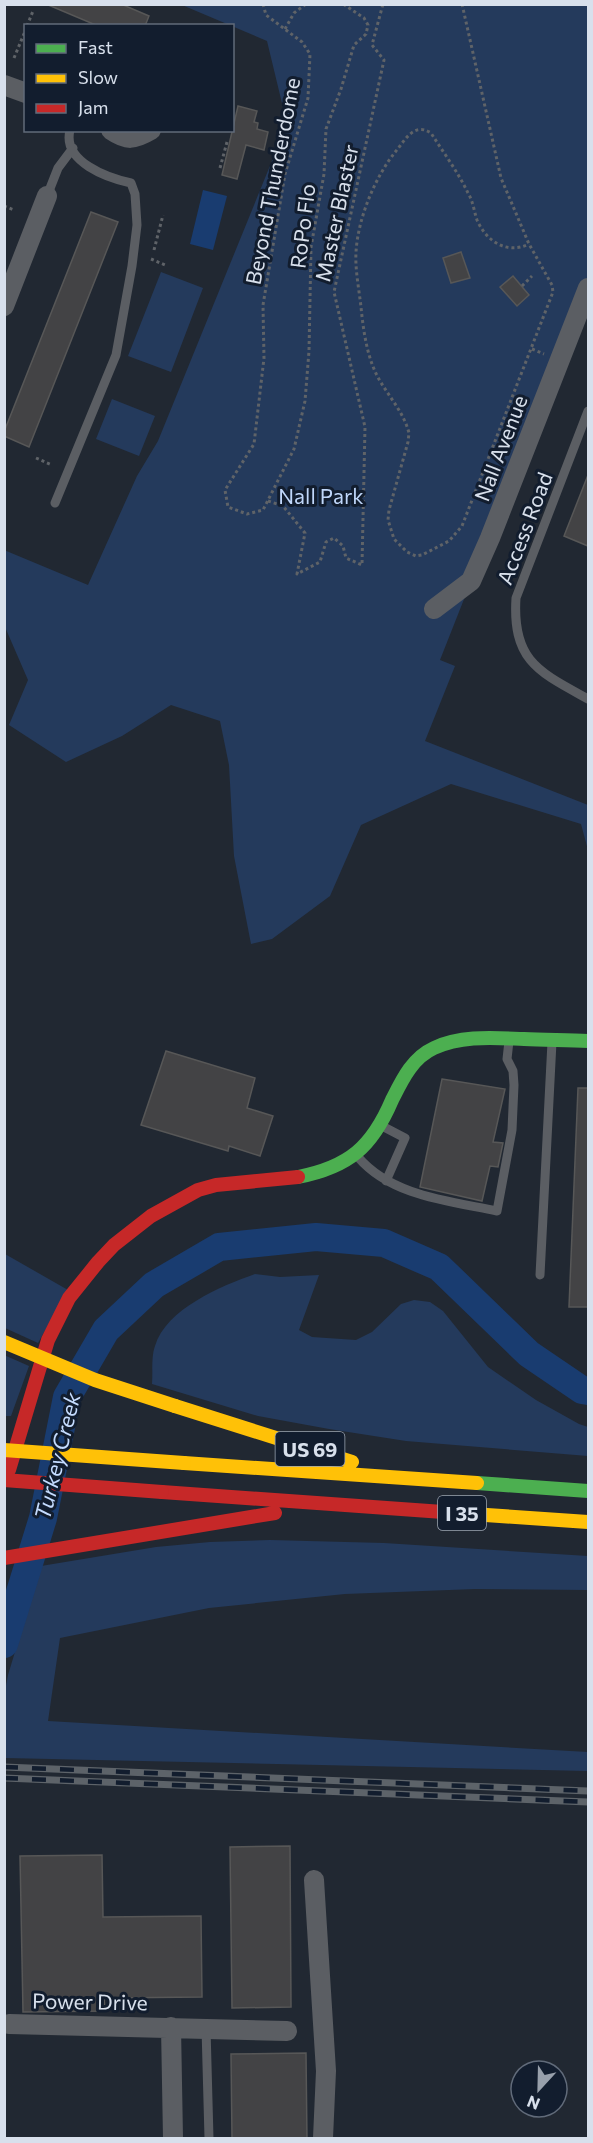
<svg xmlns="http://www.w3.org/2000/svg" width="593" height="2143" font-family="Commissioner,sans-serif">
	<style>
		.green { fill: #243a5c }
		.water { fill: #193c70 }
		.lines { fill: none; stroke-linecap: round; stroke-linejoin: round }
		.river { stroke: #193c70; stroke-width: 28 }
		.building { fill: #434345; stroke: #575757; stroke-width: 1.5 }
		.path { stroke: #5f6368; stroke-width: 3; stroke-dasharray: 3 3; stroke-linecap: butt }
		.lane { stroke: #5b5e63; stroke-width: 9 }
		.street { stroke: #5b5e63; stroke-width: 20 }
		.fast { stroke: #4caf50; stroke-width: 14 }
		.slow { stroke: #ffc107; stroke-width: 14 }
		.jam { stroke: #c62828; stroke-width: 14 }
		.rail-casing { stroke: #5d6369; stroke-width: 7 }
		.rail { stroke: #121d2e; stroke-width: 4.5; stroke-dasharray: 14; stroke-linecap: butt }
		.slow-bridge { stroke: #ffc107; stroke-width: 14 }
		.jam-bridge { stroke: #c62828; stroke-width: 14 }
		.labels { text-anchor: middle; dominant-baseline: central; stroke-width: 6; stroke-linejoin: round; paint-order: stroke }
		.shield { fill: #121d2e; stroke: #9da6b3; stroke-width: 1.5 }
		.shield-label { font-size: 20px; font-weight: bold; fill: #d8e0ec }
		.street-label { font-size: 21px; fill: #d8e0ec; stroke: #121d2e }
		.park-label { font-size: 21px; fill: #c0d7fa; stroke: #121d2e }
		.water-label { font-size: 22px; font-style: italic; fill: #c4dbfe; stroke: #121d2e }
	</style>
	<rect width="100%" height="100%" fill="#212832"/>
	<path class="green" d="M182 5H588V285L440 660 455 666 425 741 588 805V850L581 824 451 784 361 825 330 896 272 939 251 944 234 856 229 765 220 721 171 705 122 736 66 762 9 725 28 680 5 627 4 550 88 585 137 476 158 441 287 124 267 41Z
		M161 272 203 288 171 372 128 356Z
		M112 399 155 416 139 456 96 439Z
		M5 1254 68 1290 38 1343 5 1328Z
		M255 1274 280 1277 319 1275 299 1330 312 1337 356 1340 372 1332 401 1304 414 1300 430 1302 443 1311 488 1367 536 1400 579 1424 588 1427V1456L406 1441 329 1429 258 1416 152 1384C153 1372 151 1357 155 1346 166 1309 221 1286 255 1274Z
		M4 1355 29 1366 11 1416H5Z
		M270 1540 384 1543 588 1556V1590L475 1589 345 1594 209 1608 60 1638 48 1721 588 1752V1771L5 1758 4 1696 8 1675 41 1566 156 1547 210 1542Z"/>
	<path class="water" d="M203 190 227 196 213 250 190 244Z"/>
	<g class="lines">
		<path class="river" d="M4 1644 43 1518 67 1397 106 1330 154 1285 219 1247 316 1237 384 1243 439 1267 529 1354 582 1390 588 1391"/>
	</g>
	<path class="building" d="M46 4H121L149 16 145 26H98Z
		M238 106 257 111 254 122 258 123 257 129 268 132 264 150 246 145 237 179 222 175Z
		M91 212 118 222 29 447 4 436V432Z
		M461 252 470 278 451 283 443 258Z
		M513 276 529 295 517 306 500 287Z
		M588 475V546L564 536Z
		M166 1051 255 1078 247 1108 273 1116 260 1156 229 1146 228 1151 141 1125Z
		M442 1079 505 1089 493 1142 503 1143 498 1167 490 1166 482 1201 420 1187Z
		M578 1088H588V1307H569Z
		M290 1846 291 2007 232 2008 230 1847Z
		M102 1855 103 1917 201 1916 202 1997 104 1998 105 2011 23 2012 20 1856Z
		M306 2053 307 2139H232L231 2054Z"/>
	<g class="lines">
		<path class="path" d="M263 4 266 15 302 42 310 54 308 98 285 174 263 305 264 358 254 444 225 490 228 507 247 514 263 510 294 449 305 401 309 351 311 247 324 174 326 129 341 89 354 45 366 34 368 25 364 18 343 4
			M462 4 501 178 529 244 552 285 553 292 462 526 449 541 422 555 416 556 407 552 394 539 388 520 389 510 408 442 409 433C403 409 383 391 374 369 366 350 363 327 361 307 359 289 355 270 356 252 358 218 375 177 396 151 406 139 414 122 431 133 443 152 458 172 468 193 473 201 474 211 477 220 486 241 507 255 529 244
			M27 26 33 11
			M285 29 294 13 306 4
			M14 58 26 29
			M220 168 227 142
			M4 206 14 210
			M154 250 163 215
			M151 259 165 265
			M522 286 532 276
			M532 349 544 354
			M36 458 52 465
			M268 501 283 506 305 533 297 574 320 562 326 542 334 538 343 546 346 558 362 565 365 427 334 292 384 60 372 45 383 4"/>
		<path class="lane" d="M47 196 58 168 73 148
			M588 411 516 598C512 661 539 672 588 699
			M55 503 116 355 132 266 137 225 135 194 131 183C108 178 62 162 70 130
			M382 1126 405 1138 386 1181
			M358 1157C391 1196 449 1201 497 1211L512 1130 514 1085 513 1071 507 1059 509 1041
			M540 1275 552 1042
			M206 2028 209 2138"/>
		<path class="street" d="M4 85 26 93
			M111 130C127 141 134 140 151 130
			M4 306 47 196
			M434 609 471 581 490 538 588 288
			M314 1880 326 2071 323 2138
			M9 2024 287 2031
			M171 2027 173 2138"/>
		<path class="fast" d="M298 1177C349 1167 372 1147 392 1100 402 1080 412 1058 434 1048 462 1035 494 1038 524 1039 545 1040 567 1040 588 1041
			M477 1483 588 1491"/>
		<path class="slow" d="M175 1406 352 1462
			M184 1463 477 1483
			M457 1513 588 1522"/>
		<path class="jam" d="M9 1470 48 1340 69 1298 98 1262 114 1245 151 1216 198 1190 216 1185 298 1177
			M162 1492 457 1513
			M4 1558 275 1513"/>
		<g class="rail-casing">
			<path id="rail" d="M4 1767 588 1791
				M4 1778 588 1802"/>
		</g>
		<use href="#rail" class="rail"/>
		<path class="slow-bridge" d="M4 1342 95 1380 175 1406
			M4 1450 184 1463"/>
		<path class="jam-bridge" d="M4 1480 162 1492"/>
	</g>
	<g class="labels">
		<g class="shield">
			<rect x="275.5" y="1432" width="69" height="34" rx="4.5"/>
			<rect x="438" y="1496" width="48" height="34" rx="4.5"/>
		</g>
		<g class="shield-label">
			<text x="310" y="1449">US 69</text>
			<text x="462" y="1513">I 35</text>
		</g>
		<g class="street-label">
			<text transform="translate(272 181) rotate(-79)">Beyond Thunderdome</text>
			<text transform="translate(336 213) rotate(-78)">Master Blaster</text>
			<text transform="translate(302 226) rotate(-83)">RoPo Flo</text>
			<text transform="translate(500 448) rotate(-69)">Nall Avenue</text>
			<text transform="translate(524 528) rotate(-69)">Access Road</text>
			<text transform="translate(90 2001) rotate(1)">Power Drive</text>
		</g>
		<g class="park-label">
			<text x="321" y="495">Nall Park</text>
		</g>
		<g class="water-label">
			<text transform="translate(57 1456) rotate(-76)">Turkey Creek</text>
		</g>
	</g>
	<rect width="593" height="2143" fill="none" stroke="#d8e0ec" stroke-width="12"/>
	<rect x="24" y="24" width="210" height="108" fill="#121d2e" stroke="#616b7a" stroke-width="1.5"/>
	<rect x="36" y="44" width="30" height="9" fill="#4caf50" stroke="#616b7a" stroke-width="1.5"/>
	<text x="78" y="54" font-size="18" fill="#d8e0ec">Fast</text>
	<rect x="36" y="74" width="30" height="9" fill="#ffc107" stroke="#616b7a" stroke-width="1.5"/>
	<text x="78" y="84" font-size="18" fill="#d8e0ec">Slow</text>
	<rect x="36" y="104" width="30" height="9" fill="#c62828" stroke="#616b7a" stroke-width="1.5"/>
	<text x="78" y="114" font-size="18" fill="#d8e0ec">Jam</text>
	<g transform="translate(539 2089) rotate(202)"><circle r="28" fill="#121d2e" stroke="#616b7a" stroke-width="1.5"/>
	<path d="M0-4.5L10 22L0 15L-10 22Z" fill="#98a0ab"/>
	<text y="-9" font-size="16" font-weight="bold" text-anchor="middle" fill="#d8e0ec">N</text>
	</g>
</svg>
